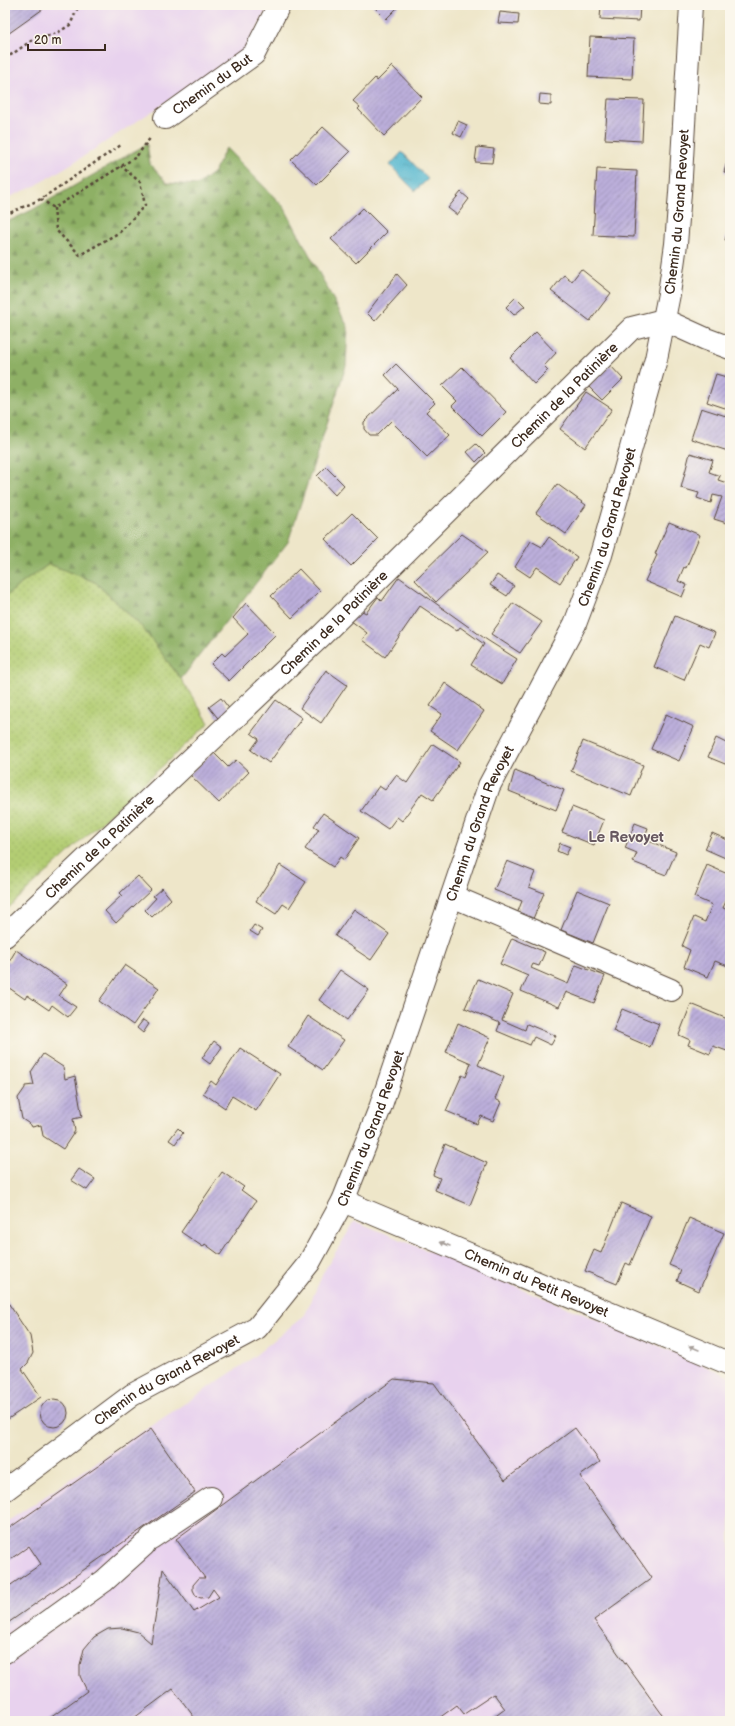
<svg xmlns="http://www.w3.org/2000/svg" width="735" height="1726" font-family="'Balsamiq Sans',sans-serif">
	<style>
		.built { fill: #e8d2ee }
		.grass { fill: url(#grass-dots); stroke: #777c48 }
		.forest { fill: url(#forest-firs); stroke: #646d42 }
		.water { fill: url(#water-ripples); stroke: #457076 }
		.building { fill: url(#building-hatch) }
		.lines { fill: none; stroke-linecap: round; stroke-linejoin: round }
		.minor-casing { stroke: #564638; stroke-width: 24 }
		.path { stroke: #564638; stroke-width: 2.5; stroke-dasharray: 3 3; stroke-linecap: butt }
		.minor { stroke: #fff; stroke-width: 22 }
		.oneway { fill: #a79f9a }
		.labels { text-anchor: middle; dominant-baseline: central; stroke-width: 3; stroke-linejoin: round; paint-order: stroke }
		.street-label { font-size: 14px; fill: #3b2a1e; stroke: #fbf7ec }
		.neighbourhood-label { font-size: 15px; font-weight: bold; fill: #685960; stroke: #fbf7ec }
	</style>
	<defs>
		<pattern id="grass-dots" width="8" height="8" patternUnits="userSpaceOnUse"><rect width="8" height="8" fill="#b3cd73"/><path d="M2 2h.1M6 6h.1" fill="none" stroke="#9bb063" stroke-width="1.8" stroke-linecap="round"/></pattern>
		<pattern id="forest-firs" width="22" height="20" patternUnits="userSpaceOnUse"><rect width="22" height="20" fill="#8eb065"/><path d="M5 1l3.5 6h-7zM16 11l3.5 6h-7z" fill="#758f53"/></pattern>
		<pattern id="water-ripples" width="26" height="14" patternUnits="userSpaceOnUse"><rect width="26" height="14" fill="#4fb5ce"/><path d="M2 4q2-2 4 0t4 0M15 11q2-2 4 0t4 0" fill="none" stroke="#4393a7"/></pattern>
		<pattern id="building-hatch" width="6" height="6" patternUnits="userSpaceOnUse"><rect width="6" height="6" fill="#bcafdb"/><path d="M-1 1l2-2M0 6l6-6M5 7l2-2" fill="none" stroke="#9a8fb1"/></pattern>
	</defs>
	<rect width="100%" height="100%" fill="#fbf7ec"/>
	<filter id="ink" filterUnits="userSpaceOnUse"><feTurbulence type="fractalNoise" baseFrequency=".025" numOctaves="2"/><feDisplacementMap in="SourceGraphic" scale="8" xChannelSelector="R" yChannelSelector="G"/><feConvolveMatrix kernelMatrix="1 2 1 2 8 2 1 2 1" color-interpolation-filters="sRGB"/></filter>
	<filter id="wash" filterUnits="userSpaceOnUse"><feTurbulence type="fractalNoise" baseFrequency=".012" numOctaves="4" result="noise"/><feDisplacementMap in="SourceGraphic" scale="16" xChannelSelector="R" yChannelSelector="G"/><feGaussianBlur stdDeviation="0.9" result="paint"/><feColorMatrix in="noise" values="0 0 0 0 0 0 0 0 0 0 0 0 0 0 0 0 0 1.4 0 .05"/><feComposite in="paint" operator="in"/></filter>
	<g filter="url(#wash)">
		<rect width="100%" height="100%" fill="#eee6c9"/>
		<path class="built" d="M5 5H269L247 49 84 156 35 186 5 199Z
			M355 1221 630 1333 730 1377V1721H5V1523L247 1362 305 1315 324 1271Z"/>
		<path class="grass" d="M49 564 95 582 142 627 181 679 209 723 5 911V597L18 586Z"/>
		<path class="forest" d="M147 144 150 164 167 183 197 185 214 172 226 148 284 207 348 327 346 366 288 542 181 679 142 627 95 582 49 564 18 586 5 597V223L32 210Z"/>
		<path class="water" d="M402 152 428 179 415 191 390 165Z"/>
		<g id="blocks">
			<path class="building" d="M5 5H39L43 9 5 36Z
				M372 5H400L386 19Z
				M601 5H640L639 21 600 19Z
				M500 12 519 14 518 24 498 23Z
				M590 37 634 39 632 79 588 77Z
				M392 66 422 97 384 136 358 109 360 107 353 101 375 78 377 81Z
				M540 94 551 95V105L539 104Z
				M608 99 644 100 642 141 605 139Z
				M458 121 467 125 461 137 453 133Z
				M323 127 350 152 317 185 291 160Z
				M477 147 494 149 492 163 475 162Z
				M728 159 730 160V174L724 172Z
				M597 169 637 171 634 237 593 235Z
				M461 192 469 199 457 215 448 208Z
				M363 208 387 232 356 263 331 239Z
				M730 225V241L725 240Z
				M581 269 611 293 590 321 551 291 564 275 572 281Z
				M397 274 407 285 375 321 367 313Z
				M516 297 525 306 514 315 506 307Z
				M536 332 556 353 544 366 548 370 534 384 510 358Z
				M396 364 435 403 426 412 450 435 427 457 391 421 377 435H369L364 429V422L398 389 385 375Z
				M610 365 623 379 602 400 588 386Z
				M462 367 506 412 482 436 452 406 457 401 442 386Z
				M716 374 730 378V445L728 451 691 439 701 408 726 416 728 409 707 402Z
				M586 392 612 409 585 448 560 429Z
				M476 444 485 453 476 462 467 452Z
				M690 453 713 460 709 472 720 476 718 480 730 484V524L714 519 722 497 713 495 711 503 697 498 699 493 681 488Z
				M326 467 344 485 335 495 317 476Z
				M557 484 586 505 566 534 536 513Z
				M352 513 378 539 351 566 325 539Z
				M669 522 700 535 686 568 684 567 678 581 687 585 682 597 645 581 657 555 655 554Z
				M462 534 488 552 436 602 415 580Z
				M549 537 577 557 560 583 537 567 530 577 515 567 531 541 542 547Z
				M299 569 320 591 292 618 271 596Z
				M497 575 514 586 507 596 490 585Z
				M399 577 487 640 517 659 502 684 471 665 484 644 460 627 457 631 420 606 385 657 362 640 367 633 350 620 360 610 366 613 378 597 382 601Z
				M246 603 276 634 229 681 211 664 222 653 225 656 248 634 233 618Z
				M513 603 542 622 520 653 491 634Z
				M675 616 715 633 709 647 700 643 684 680 654 667Z
				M326 670 347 685 321 723 300 708Z
				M445 683 484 711 458 750 430 731 442 714 430 706Z
				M221 698 231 711 221 722 209 707Z
				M276 700 302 718 269 763 251 750 259 739 251 733Z
				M666 714 694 727 679 761 651 749Z
				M716 738 730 745V766L708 757Z
				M583 741 643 765 631 796 571 771Z
				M433 744 460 762 433 800 422 793 402 821 397 817 388 829 361 811 379 786 385 790 396 775 407 783Z
				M213 752 228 767 236 760 249 772 219 803 189 774Z
				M515 770 564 790 556 810 509 791Z
				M572 807 604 820 594 845 562 832Z
				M323 813 359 838 344 860 340 857 333 867 305 849 319 829 314 826Z
				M635 823 648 828 644 839 676 852 666 875 633 862 637 853 625 848Z
				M712 833 730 841V860L705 849Z
				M560 843 570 847 566 855 557 851Z
				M507 861 535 872 529 887 544 893 532 921 517 914 522 901 494 890Z
				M280 865 306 882 289 908 283 904 276 914 256 901Z
				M707 865 730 875V892L723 908 730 911V960L728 966 715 961 708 977 684 967 690 950 682 946 694 917 705 922 712 905 694 897Z
				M138 876 151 890 116 923 105 911 122 895 120 893Z
				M162 888 171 899 152 917 145 910 156 898 153 896Z
				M577 890 609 903 593 943 561 930Z
				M354 909 389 934 371 960 335 936Z
				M254 925 262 930 258 936 250 931Z
				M512 938 545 952 539 966 533 964 531 968 568 984 576 965 605 976 594 1003 566 992 559 1007 521 991 528 976 500 964Z
				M16 950 67 984 59 996 76 1007 68 1017 52 1005 49 1010 27 995 25 999 5 985V959L9 962Z
				M125 965 159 988 133 1025 99 1001Z
				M340 970 369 990 347 1020 319 1000Z
				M478 979 513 994 502 1020 525 1030 527 1024 556 1036 551 1045 534 1037 530 1045 497 1031 500 1023 465 1008Z
				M691 1004 730 1020V1042L727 1051 713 1046 710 1054 688 1045 690 1040 679 1035Z
				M622 1009 659 1024 650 1047 613 1031Z
				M308 1016 344 1040 323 1070 288 1047Z
				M143 1020 149 1024 143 1033 137 1028Z
				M458 1023 490 1038 478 1065 504 1077 495 1099 501 1102 493 1121 481 1116 477 1124 446 1111 462 1075 466 1077 471 1063 446 1052Z
				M214 1041 222 1047 210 1064 202 1058Z
				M240 1048 280 1074 256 1111 232 1096 225 1108 203 1093 211 1081 216 1085Z
				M43 1054 63 1067 65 1079 75 1076 82 1117 73 1119 75 1131 63 1149 43 1136 41 1125 32 1127 31 1125 22 1119 18 1098 25 1088V1086L34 1085 31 1072Z
				M178 1128 183 1133 175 1144 169 1140Z
				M445 1144 487 1163 470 1205 435 1190 440 1178 433 1175Z
				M79 1169 95 1179 87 1190 71 1180Z
				M222 1172 244 1187 241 1190 256 1201 220 1255 205 1244 203 1247 181 1232Z
				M621 1203 651 1216 630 1265 626 1263 617 1284 585 1271 594 1250 601 1253Z
				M689 1218 724 1233 699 1291 677 1281 681 1270 669 1265Z
				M5 1298 30 1336 33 1353 28 1363 22 1369 41 1397 5 1421Z
				M394 1379 434 1383 505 1480 575 1428 600 1462 580 1476 652 1578 594 1620 667 1721H495L493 1718 505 1709 494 1694 464 1714 457 1705 435 1721H197L173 1689 130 1721H46L87 1691 80 1676V1665L84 1649 94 1637 108 1629 122 1628 138 1632 151 1643 163 1569 194 1612 219 1597 213 1589 208 1597 201 1598 196 1596 193 1590V1585L199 1578H205L176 1539Z
				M40 1413a14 14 0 1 1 28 0a14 14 0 1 1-28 0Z
				M151 1429 195 1492 5 1625V1589L41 1564 29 1546 5 1563V1531Z"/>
		</g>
	</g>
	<g filter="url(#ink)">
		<use href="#blocks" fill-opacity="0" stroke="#564638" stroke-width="1"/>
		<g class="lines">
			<g class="minor-casing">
				<g id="minor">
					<path id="s1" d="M165 118 254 54 279 5"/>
					<path d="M452 896 671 990"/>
					<path id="s2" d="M5 936 321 636 632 328 664 320 706 339 730 348"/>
					<path id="s3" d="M343 1201 730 1364"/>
					<path id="s4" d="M5 1490 132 1395 257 1328 309 1263 343 1201 380 1108 489 786 575 624 601 555 656 359 669 294 676 244 680 193 691 5"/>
					<path d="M151 1538 211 1498"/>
					<path d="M5 1652 104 1581 144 1545"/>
				</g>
			</g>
			<path class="path" d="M5 59 31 41 57 33 70 25 79 5
				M41 199 54 208 136 157 151 137
				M54 208 56 230 80 255 120 232 145 205 140 182 121 166
				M5 215 41 199 121 145"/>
			<use href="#minor" class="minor"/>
		</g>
		<defs><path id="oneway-solid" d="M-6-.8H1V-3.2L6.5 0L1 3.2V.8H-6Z"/></defs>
		<g class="oneway">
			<use href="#oneway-solid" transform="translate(445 1244) rotate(-157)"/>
			<use href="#oneway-solid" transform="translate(694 1348) rotate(-157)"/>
		</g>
	</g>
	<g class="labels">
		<g class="street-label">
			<text stroke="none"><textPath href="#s1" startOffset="58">Chemin du But</textPath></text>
			<text stroke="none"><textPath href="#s4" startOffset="1504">Chemin du Grand Revoyet</textPath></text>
			<text stroke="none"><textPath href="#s2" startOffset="778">Chemin de la Patinière</textPath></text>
			<text stroke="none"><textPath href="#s4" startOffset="1180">Chemin du Grand Revoyet</textPath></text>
			<text stroke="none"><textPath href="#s2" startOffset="454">Chemin de la Patinière</textPath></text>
			<text stroke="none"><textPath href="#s4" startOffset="856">Chemin du Grand Revoyet</textPath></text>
			<text stroke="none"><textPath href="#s2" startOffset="130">Chemin de la Patinière</textPath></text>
			<text stroke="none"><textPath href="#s4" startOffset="532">Chemin du Grand Revoyet</textPath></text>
			<text stroke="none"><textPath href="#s3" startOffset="210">Chemin du Petit Revoyet</textPath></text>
			<text stroke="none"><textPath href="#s4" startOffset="196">Chemin du Grand Revoyet</textPath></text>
		</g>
		<g class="neighbourhood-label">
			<text x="626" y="837">Le Revoyet</text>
		</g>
	</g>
	<rect width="735" height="1726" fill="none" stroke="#fbf7ec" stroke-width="20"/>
	<path d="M28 44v6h77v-6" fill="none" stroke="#3b2a1e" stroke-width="2"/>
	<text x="34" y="44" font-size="12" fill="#3b2a1e" stroke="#fbf7ec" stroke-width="3" paint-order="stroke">20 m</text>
</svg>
